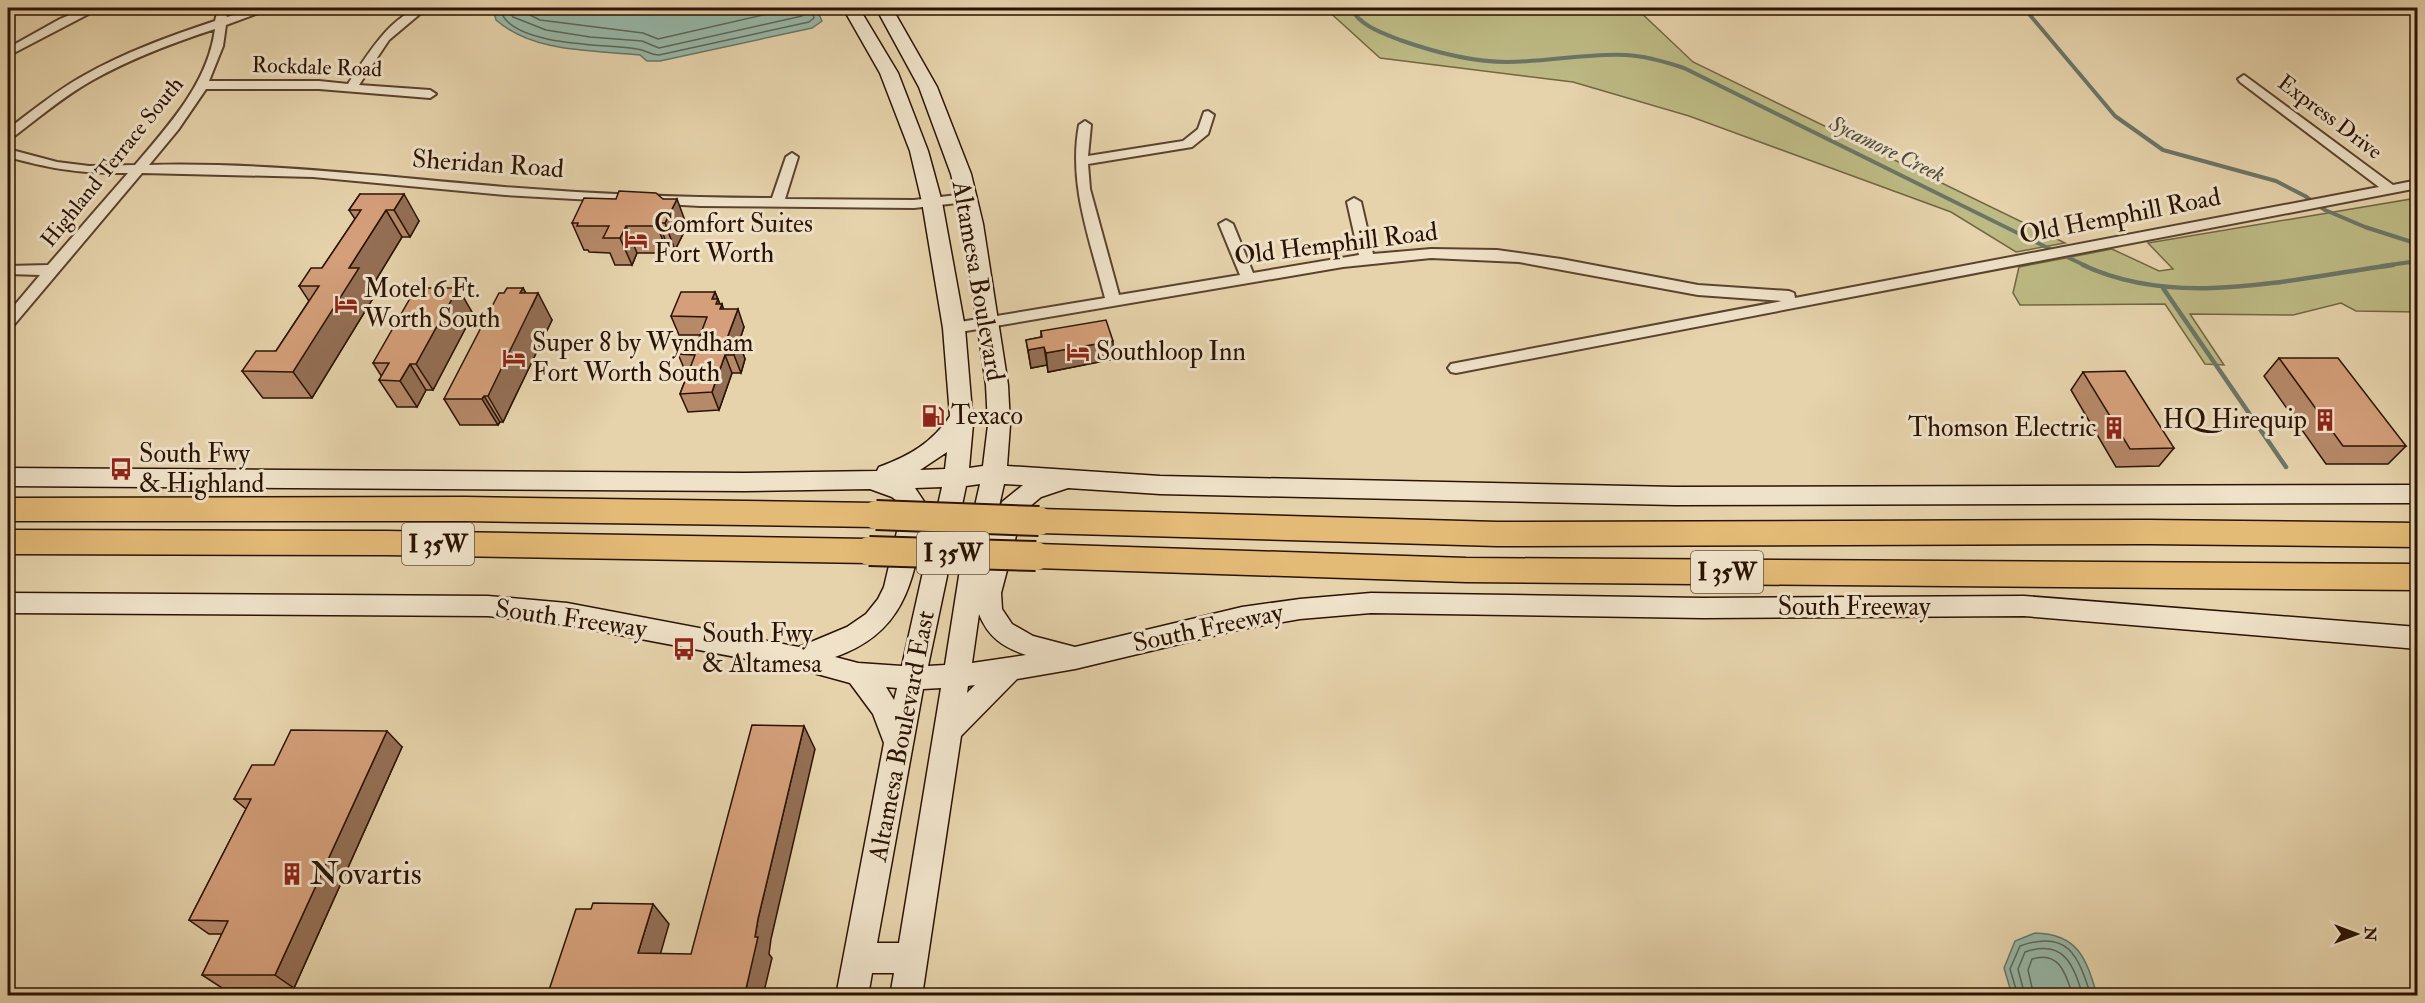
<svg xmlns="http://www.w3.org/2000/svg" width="2425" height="1003" font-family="'IM FELL Double Pica',serif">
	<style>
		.green { fill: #bdba84; stroke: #746644; stroke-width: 1.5 }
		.water { fill: #96b8a9; stroke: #6b7667; stroke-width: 1.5 }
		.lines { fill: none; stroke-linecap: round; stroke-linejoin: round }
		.shore { stroke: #606656; stroke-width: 1.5 }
		.stream-far1 { stroke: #6b7667; stroke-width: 4 }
		.stream { stroke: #6b7667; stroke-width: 4.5 }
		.street-casing { stroke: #5a432d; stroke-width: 4 }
		.secondary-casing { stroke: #2b1303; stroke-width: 3 }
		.highway-casing { stroke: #2b1303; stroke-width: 3 }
		.street { fill: #efe2c9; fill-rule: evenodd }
		.secondary { fill: #efe2c9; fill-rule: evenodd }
		.highway { fill: #e3ba76; fill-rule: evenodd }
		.highway-bridge-casing { stroke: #2b1303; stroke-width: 32; stroke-linecap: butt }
		.highway-bridge { stroke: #e3ba76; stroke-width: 28 }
		.wall { fill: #b68969; stroke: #2b1303; stroke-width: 1.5 }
		.shaded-wall { fill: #946f55; stroke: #2b1303; stroke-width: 1.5 }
		.building { fill: #d49f7a; stroke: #2b1303; stroke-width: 1.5 }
		.labels { text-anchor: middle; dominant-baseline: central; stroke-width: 6; stroke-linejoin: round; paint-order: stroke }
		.far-street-label { font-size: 22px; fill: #2b1303; stroke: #efe2c9 }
		.far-water-label { font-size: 22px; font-style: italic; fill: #504d3d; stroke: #efe2c9 }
		.shield { fill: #efe2c9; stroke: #66513e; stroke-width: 1.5 }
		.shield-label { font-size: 24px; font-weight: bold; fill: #2b1303 }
		.street-label { font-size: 26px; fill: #2b1303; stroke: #efe2c9 }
		.poi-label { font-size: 26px; fill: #2b1303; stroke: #efe2c9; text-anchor: start }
		.near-poi-label { font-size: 32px; fill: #2b1303; stroke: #efe2c9; text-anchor: start }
	</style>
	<rect width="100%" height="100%" fill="#e6d3ac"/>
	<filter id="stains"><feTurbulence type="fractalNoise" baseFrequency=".00333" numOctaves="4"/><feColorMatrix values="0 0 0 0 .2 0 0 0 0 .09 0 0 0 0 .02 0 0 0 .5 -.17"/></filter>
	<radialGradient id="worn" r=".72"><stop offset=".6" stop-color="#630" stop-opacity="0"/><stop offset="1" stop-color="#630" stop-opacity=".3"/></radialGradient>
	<path class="green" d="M1325 8H1636L1693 62 2065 243 2016 252 1951 212 1689 116 1573 82 1380 58Z
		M2417 198V312L2356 311 2341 303 2293 315 2190 314 2224 365 2205 364 2165 304 2020 305 2013 293 2019 267 2112 249 2159 271 2173 269 2148 243Z"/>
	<path class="water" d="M493 8H816L822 21 812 28 660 61H647L640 55C592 50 534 53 496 20Z
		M2035 933C2078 934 2086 958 2097 995H2012L2004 968 2015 941Z"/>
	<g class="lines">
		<path class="shore" d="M499 8C501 12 503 17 506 20 529 46 604 44 637 49 646 50 650 55 659 55L809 22 814 18 811 8
			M506 8 513 17 546 30 590 37 642 41 659 48 802 16 804 8
			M516 8 540 20 643 33 658 39 794 8
			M2018 996 2010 969 2020 946C2068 929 2078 955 2091 996
			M2025 996 2018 969 2025 952C2064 939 2073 964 2083 996
			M2034 996 2028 970 2032 959C2060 950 2066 975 2073 996"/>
		<path class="stream-far1" d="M1351 8C1360 26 1382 33 1400 40 1434 52 1470 62 1507 62 1547 62 1587 53 1626 55 1646 56 1666 62 1684 68L2054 251
			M2024 8 2115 116 2163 150 2276 181 2305 196 2325 210 2365 227 2418 244
			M2061 254 2086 266
			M2382 266 2418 261"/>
		<path class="stream" d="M2083 265C2178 310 2293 278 2393 265
			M2163 288 2286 467"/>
		<g class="street-casing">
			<path id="street" d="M86 8H100L8 56V48L60 19Z
				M256 8H272L226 25 223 46 209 81H319L348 84C365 59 394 8 427 8L389 40 359 85 430 90 436 94 430 98 319 89H206L178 130 149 165C268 162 385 177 504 187 593 194 683 198 772 198L786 157 792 153 798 157 785 199 914 200 966 194 973 198 966 202 914 208 700 206 505 195 313 177 142 173 13 326 8 327V313L40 275 8 274V266L48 265 128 173C82 174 52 169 8 157V149L57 162 89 166 135 165C169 125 208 83 215 29 172 43 130 59 91 81 63 97 38 118 12 138L8 139V129C32 111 56 91 83 76 125 52 170 36 215 21L217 13H225L227 17Z
				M2244 75 2393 185 2418 180V188L1456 373 1451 372 1448 368 1451 364 1782 301 1698 295 1519 262 1431 258 1343 267 954 333 947 328 954 323 1105 298C1090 240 1068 184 1079 125L1085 121 1091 125 1088 156 1183 141 1198 129 1204 112 1208 111 1214 115 1208 134 1192 147 1088 164 1090 189 1119 295 1240 275 1219 224 1226 220 1233 224 1253 273 1359 255 1347 202 1354 198 1361 202 1373 254 1431 249 1497 250 1561 259 1698 285 1789 291 1794 293 1795 298 2379 187 2240 82 2238 79Z"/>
		</g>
		<g class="secondary-casing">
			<path id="secondary" d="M843 8H859L898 73 928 151 942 202 965 328 973 424 969 468 983 466 988 425 986 385 963 224 951 174 919 87 876 8H892L937 87 971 174 983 224 1008 385 1010 425 1007 466 1160 476 1675 487 2418 485V503L1675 505 1160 494 1068 488 1041 497 1022 513 1001 593 1002 609 1012 624 1033 636 1075 647 1242 607 1300 599 1371 593 1703 598 2024 596 2418 627V649L2024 616 1703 618 1371 613 1300 619 1242 629 1075 669 1017 679 961 736 922 996H890L894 973H872L868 996H836L884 743 873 714 850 683 799 669 567 625 488 616 8 613V593L488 596 567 603 799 647 847 627 866 614 878 599 884 587 903 506 892 497 870 489 744 491 8 486V468L744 473 877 471 879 467C909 456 932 443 950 416L943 328 922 202 910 151 880 73ZM947 452 945 469 920 470ZM980 484 959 576 945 665 928 666 966 486ZM1004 484 1023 485 1002 502 997 515ZM942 487 902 666 858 663 835 657C910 631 914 574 927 506L915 488ZM979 614C988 637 1003 647 1026 655L972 663ZM975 685 967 693 968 686ZM886 687 897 688 894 700ZM941 688 899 943H877L923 689Z"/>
		</g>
		<g class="highway-casing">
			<path id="highway" d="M465 497 876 503 887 507 891 515 887 523 876 527 465 521H8V498Z
				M1039 509 1497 522 2148 520 2418 523V547L2148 544 1497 546 1039 533 1028 529 1024 521 1028 513Z
				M8 530 386 531 869 539 880 542 884 551 880 560 869 563 386 555 8 554Z
				M1036 544 1466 558 2418 564V590L1466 582 1036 568 1025 565 1020 556 1025 547Z"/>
		</g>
		<use href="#street" class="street"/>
		<use href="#secondary" class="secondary"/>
		<use href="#highway" class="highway"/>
		<g class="highway-bridge-casing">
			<path id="highway-bridge" d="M876 515 1039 521
				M869 551 1036 556"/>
		</g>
		<use href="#highway-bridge" class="highway-bridge"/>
	</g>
	<path class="wall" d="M360 194 419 221 410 237H402L371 288 375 295 312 398H263L242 371 276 351 309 301 299 286 322 268 355 219 349 210Z
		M663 199 687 226 675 250H669L668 253H637L632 265H615L610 253 589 252 588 250H584L572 223Z
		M458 288 473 314 433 390H426L417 407H397L379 380 382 377 373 363Z
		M523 288 526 293 552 320 503 422H500L498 425H460L444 399Z
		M715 292 720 304 723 309 744 327 739 342 745 359 741 373H732L719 410 688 412 680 394 688 373H686L678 354 698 341 700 335H679L671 316Z
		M1041 331 1114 359 1048 372 1047 365 1031 368 1026 340 1041 337Z
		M2279 358 2406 446 2388 464H2326L2264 376Z
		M2083 372 2174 448 2159 466 2116 467 2071 390Z
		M402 747 294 988H222L202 975 222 934H209L189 920 246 809 234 799 274 765Z"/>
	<path class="shaded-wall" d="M404 194 419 221 410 237 394 210Z
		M677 199 687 226 675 250 665 223Z
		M386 210 402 237 371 288 375 295 312 398 293 372 349 268Z
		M659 223 669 250 668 253 657 226Z
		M626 226 637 253 632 265 620 238Z
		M458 288 473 314 433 390 416 364Z
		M523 288 532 306 538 293 552 320 503 422 488 396 520 293Z
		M715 292 721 307 722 304 728 323 712 299Z
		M738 309 744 327 739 342 745 359 741 373 734 355 726 341Z
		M1113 341 1114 359 1048 372 1046 353Z
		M1044 347 1047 365 1031 368 1028 350Z
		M725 355 732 373 719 410 712 392Z
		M410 364 426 390 417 407 400 381Z
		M484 396 500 422 498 425 482 399Z
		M804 726 815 749 771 939 769 954 772 958 763 996 746 989 758 919Z
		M387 731 402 747 294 988 275 975Z
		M653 904 669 924 655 973 638 953Z
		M791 990 795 996H790Z"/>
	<path class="building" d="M619 191 656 193 663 199H677L665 223H659L657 226H626L620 238H603L609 226H577L578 223H572L584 198 616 199Z
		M360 194H404L394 210H386L349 268H359L293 372 242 371 256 351H276L319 286H299L311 268H322L361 210H349Z
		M416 288H458L416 364H410L400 381 379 380 389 363H373Z
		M507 288H523L520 293H538L488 396H484L482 399H444L499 293H504Z
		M681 292H715L712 299H718L716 304H722L720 309H738L726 341H739L734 355H725L712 392 680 394 695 355 678 354 684 340 698 341 707 317 671 316Z
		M1106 320 1113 341 1046 353 1044 347 1028 350 1026 340 1042 337 1041 331Z
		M2279 358H2338L2406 446H2343Z
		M2125 371 2174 448 2130 449 2083 372Z
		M752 725 804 726 758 919 755 937H758L746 989 791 990 790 996H547L576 909H591L593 903 653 904 638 953 691 954Z
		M291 730 387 731 275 975H202L228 921 189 920 251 799H234L252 765H274Z"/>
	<defs>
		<g id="hotel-bare" transform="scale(1.8)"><path d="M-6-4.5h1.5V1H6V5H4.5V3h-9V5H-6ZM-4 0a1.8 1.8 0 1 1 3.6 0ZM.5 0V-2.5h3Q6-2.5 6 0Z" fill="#8f2418" stroke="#efe2c9" stroke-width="2.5" paint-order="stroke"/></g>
		<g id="fuel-bare" transform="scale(1.8)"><path d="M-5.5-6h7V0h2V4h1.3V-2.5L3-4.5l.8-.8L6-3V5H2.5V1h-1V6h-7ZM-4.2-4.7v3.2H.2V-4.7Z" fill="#8f2418" stroke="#efe2c9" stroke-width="2.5" paint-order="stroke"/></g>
		<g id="building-bare" transform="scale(1.8)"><path d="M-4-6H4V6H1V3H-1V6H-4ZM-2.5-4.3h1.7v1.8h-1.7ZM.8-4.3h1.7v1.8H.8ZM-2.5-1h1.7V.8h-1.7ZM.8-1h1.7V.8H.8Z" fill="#8f2418" stroke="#efe2c9" stroke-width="2.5" paint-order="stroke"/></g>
		<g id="bus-bare" transform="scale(1.8)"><path d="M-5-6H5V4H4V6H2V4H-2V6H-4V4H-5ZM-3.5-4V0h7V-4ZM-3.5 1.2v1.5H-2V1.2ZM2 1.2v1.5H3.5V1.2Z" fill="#8f2418" stroke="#efe2c9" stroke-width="2.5" paint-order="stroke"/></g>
	</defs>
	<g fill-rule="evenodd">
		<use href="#hotel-bare" x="636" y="239"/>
		<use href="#hotel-bare" x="346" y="304"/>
		<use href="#hotel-bare" x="1078" y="352"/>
		<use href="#hotel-bare" x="514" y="358"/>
		<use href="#fuel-bare" x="933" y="416"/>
		<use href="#building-bare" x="2325" y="420"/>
		<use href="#building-bare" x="2114" y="428"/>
		<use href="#bus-bare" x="121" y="469"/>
		<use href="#bus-bare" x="684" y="649"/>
		<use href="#building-bare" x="292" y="874"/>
	</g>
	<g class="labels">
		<g class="far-street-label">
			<text transform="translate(317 67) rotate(2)">Rockdale Road</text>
			<text transform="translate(2330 117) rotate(37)">Express Drive</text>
			<text transform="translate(112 162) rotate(-51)">Highland Terrace South</text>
		</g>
		<g class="far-water-label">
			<text transform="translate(1887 149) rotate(26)">Sycamore Creek</text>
		</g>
		<g class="shield">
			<rect x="402" y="523" width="72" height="42" rx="4.5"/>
			<rect x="917" y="532" width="72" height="42" rx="4.5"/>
			<rect x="1691" y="551" width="72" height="42" rx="4.5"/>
		</g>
		<g class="shield-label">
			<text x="438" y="544">I 35W</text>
			<text x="953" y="553">I 35W</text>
			<text x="1727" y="572">I 35W</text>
		</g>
		<g class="street-label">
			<text transform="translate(488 164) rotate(4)">Sheridan Road</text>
			<text transform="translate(2120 216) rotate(-11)">Old Hemphill Road</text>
			<text transform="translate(1336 244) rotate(-7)">Old Hemphill Road</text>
			<text transform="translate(978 281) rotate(80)">Altamesa Boulevard</text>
			<text x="1854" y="607">South Freeway</text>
			<text transform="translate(571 619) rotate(8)">South Freeway</text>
			<text transform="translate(1208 628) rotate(-12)">South Freeway</text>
			<text transform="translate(902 736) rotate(-79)">Altamesa Boulevard East</text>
		</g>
		<g class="poi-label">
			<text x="654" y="224">Comfort Suites<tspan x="654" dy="30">Fort Worth</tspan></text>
			<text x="364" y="289">Motel 6 Ft.<tspan x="364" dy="30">Worth South</tspan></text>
			<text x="532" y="343">Super 8 by Wyndham<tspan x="532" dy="30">Fort Worth South</tspan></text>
			<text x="1096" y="352">Southloop Inn</text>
			<text x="951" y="416">Texaco</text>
			<text x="2307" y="420" text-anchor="end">HQ Hirequip</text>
			<text x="2096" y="428" text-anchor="end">Thomson Electric</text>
			<text x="139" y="454">South Fwy<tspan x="139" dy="30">&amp; Highland</tspan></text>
			<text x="702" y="634">South Fwy<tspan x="702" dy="30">&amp; Altamesa</tspan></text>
		</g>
		<g class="near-poi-label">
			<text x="310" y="874">Novartis</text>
		</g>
	</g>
	<rect width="2425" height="1003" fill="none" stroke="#e6d3ac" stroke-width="30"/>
	<rect x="9" y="9" width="2407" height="985" fill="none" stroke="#2b1303" stroke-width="3"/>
	<rect x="15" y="15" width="2395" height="973" fill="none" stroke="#2b1303" stroke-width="1.5"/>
	<g transform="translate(2356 934) rotate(90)" stroke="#efe2c9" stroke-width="4.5" paint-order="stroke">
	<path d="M0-4.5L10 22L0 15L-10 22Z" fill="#2b1303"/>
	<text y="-9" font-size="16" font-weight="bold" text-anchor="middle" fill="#2b1303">N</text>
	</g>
	<rect width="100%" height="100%" filter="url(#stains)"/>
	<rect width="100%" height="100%" fill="url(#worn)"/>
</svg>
